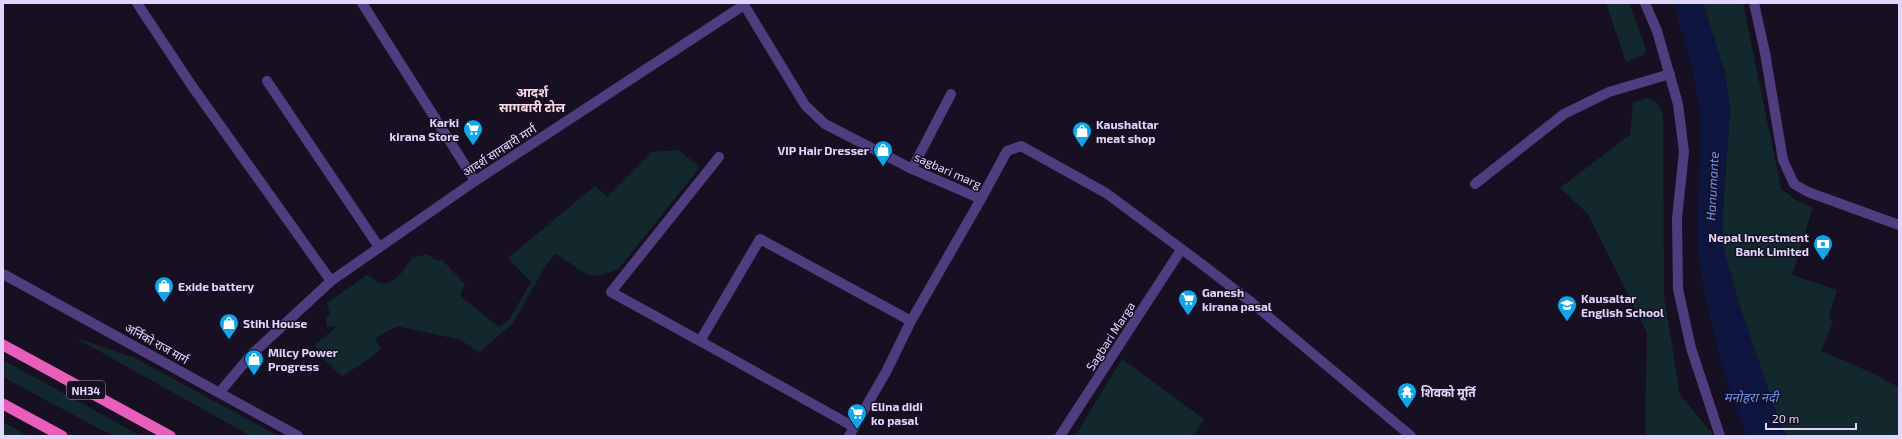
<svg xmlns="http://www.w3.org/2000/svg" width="1902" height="439" font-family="'Exo 2','Noto Sans Devanagari',sans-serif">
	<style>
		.green { fill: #13282c }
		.water { fill: #0e153e }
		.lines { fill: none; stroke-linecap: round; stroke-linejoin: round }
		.service { stroke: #4f3e7f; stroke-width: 10 }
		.minor { stroke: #4f3e7f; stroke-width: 10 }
		.trunk { stroke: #e85eba; stroke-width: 11 }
		.labels { text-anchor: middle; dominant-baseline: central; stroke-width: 3; stroke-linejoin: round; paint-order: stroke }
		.shield { fill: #171023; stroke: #a59abb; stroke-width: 1 }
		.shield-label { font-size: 11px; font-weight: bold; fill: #e2d5fc }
		.poi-label { font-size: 12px; font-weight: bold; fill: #e2d5fc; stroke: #171023; text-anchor: start }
		.street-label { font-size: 12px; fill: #e2d5fc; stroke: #171023 }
		.neighbourhood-label { font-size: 13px; font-weight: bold; fill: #fcd7e6; stroke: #171023 }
		.water-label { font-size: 13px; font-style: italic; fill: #6b96f4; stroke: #171023 }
	</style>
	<rect width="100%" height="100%" fill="#171023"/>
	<path class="green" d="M1606 3H1629L1646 49 1644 55 1626 62Z
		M1703 3H1743L1781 189 1798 201 1813 207 1792 275 1837 290 1829 316 1833 322 1821 351 1879 376 1888 382 1899 387V436H1786L1780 424 1739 304 1723 247V209L1730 110 1726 77Z
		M1649 98 1657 103 1663 113 1664 297 1680 395 1712 433V436H1645L1647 333 1588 214 1560 188 1630 135 1633 102Z
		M678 150 700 167 619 268C583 286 584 268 555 254L546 265 513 323 479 353 461 340 397 326 375 338 381 349 365 362 342 376 324 360 315 344 333 330 335 326 327 327 326 317 330 315 327 303 367 275C372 277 376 283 381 283 395 286 405 268 412 258L427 254 435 260H442L465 284 461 292V297L499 327 509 320 531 282 508 258 595 186 607 197 652 152Z
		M74 337 135 358 278 436H251Z
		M1122 359 1204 419 1194 436H1075Z
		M3 360 141 436H113L3 377Z
		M3 422 28 436H3Z"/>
	<path class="water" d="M1673 3H1703L1726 77 1730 110 1723 209V247L1739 304 1780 424 1787 436H1748L1734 404 1722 364 1707 305 1697 251 1700 115 1696 87 1689 56Z"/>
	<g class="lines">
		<path class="service" d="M362 3 475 181
			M267 81 379 247
			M912 169 951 94
			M1475 184 1564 114 1609 92 1670 74
			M700 341 611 292 719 157"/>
		<path class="minor" d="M137 3 192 86 331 281 251 355 219 393
			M743 3 805 105 825 124 912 169 981 199 1007 151 1021 146 1106 193 1199 262 1251 302 1411 436
			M1645 3 1657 31 1678 104 1684 152 1677 218 1678 289 1691 348 1720 436
			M1754 3 1765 53 1783 160 1794 184 1808 192 1899 225
			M3 274 298 436
			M331 281 475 181 744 5
			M854 427 700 341 760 239 911 321
			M849 436 886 372 911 321 981 199
			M1060 436 1181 250"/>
		<path class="trunk" d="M3 345 170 436
			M3 404 62 436"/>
	</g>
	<defs>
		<g id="supermarket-pin" transform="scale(1)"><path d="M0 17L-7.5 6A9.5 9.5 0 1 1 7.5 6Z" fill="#11a6ec" stroke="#171023"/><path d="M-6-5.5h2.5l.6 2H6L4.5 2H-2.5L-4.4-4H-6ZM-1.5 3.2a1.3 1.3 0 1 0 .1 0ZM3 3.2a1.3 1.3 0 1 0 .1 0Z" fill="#fff"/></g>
		<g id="shop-pin" transform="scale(1)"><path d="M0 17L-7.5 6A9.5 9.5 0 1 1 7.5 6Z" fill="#11a6ec" stroke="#171023"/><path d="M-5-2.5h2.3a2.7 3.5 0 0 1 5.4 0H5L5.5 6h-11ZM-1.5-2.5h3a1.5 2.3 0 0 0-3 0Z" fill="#fff"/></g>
		<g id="bank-pin" transform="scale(1)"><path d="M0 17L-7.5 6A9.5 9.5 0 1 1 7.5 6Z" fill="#11a6ec" stroke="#171023"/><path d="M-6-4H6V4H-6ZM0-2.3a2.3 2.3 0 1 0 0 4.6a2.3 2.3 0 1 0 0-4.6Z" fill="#fff"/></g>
		<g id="school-pin" transform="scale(1)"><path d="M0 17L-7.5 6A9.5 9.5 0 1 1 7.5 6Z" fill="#11a6ec" stroke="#171023"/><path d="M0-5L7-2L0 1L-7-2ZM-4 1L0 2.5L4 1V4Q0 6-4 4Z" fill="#fff"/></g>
		<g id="temple-pin" transform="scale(1)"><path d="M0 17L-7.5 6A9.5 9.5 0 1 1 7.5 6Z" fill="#11a6ec" stroke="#171023"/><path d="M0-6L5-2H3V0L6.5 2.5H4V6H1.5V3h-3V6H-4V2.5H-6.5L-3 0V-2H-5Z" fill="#fff"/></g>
	</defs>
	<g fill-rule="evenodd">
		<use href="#supermarket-pin" x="473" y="129"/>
		<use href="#shop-pin" x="1082" y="131"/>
		<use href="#shop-pin" x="883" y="150"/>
		<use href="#bank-pin" x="1823" y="244"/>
		<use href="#shop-pin" x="164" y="286"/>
		<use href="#supermarket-pin" x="1188" y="299"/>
		<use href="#school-pin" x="1567" y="305"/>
		<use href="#shop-pin" x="229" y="323"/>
		<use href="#shop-pin" x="254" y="359"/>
		<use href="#temple-pin" x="1407" y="392"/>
		<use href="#supermarket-pin" x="857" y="413"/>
	</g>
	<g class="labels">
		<rect class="shield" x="67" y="381" width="38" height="18" rx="3"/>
		<g class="shield-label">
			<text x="86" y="390">NH34</text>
		</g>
		<g class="poi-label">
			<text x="459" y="122" text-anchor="end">Karki<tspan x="459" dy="14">kirana Store</tspan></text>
			<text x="1096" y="124">Kaushaltar<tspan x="1096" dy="14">meat shop</tspan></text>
			<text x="869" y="150" text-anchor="end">VIP Hair Dresser</text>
			<text x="1809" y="237" text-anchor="end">Nepal Investment<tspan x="1809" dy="14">Bank Limited</tspan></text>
			<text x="178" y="286">Exide battery</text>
			<text x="1202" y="292">Ganesh<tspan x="1202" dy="14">kirana pasal</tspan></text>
			<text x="1581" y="298">Kausaltar<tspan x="1581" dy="14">English School</tspan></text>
			<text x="243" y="323">Stihl House</text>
			<text x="268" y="352">Milcy Power<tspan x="268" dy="14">Progress</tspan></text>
			<text x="1421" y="392">शिवको मूर्ति</text>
			<text x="871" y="406">Elina didi<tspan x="871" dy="14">ko pasal</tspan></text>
		</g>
		<g class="street-label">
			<text transform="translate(499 150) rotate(-33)">आदर्श सागबारी मार्ग</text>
			<text transform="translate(948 170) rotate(24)">sagbari marg</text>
			<text transform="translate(1110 336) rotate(-57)">Sagbari Marga</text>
			<text transform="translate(157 343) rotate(29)">अर्निको राज मार्ग</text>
		</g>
		<g class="neighbourhood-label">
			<text x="532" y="92">आदर्श<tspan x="532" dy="15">सागबारी टोल</tspan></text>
		</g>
		<g class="water-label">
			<text transform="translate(1712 186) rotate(-87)">Hanumante</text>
			<text x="1751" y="397">मनोहरा नदी</text>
		</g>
	</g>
	<rect width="1902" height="439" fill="none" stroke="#e2d5fc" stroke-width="8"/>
	<path d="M1766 423v6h90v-6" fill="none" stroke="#e2d5fc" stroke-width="2"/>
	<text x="1772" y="423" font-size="12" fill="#e2d5fc" stroke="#171023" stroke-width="3" paint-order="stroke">20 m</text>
</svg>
